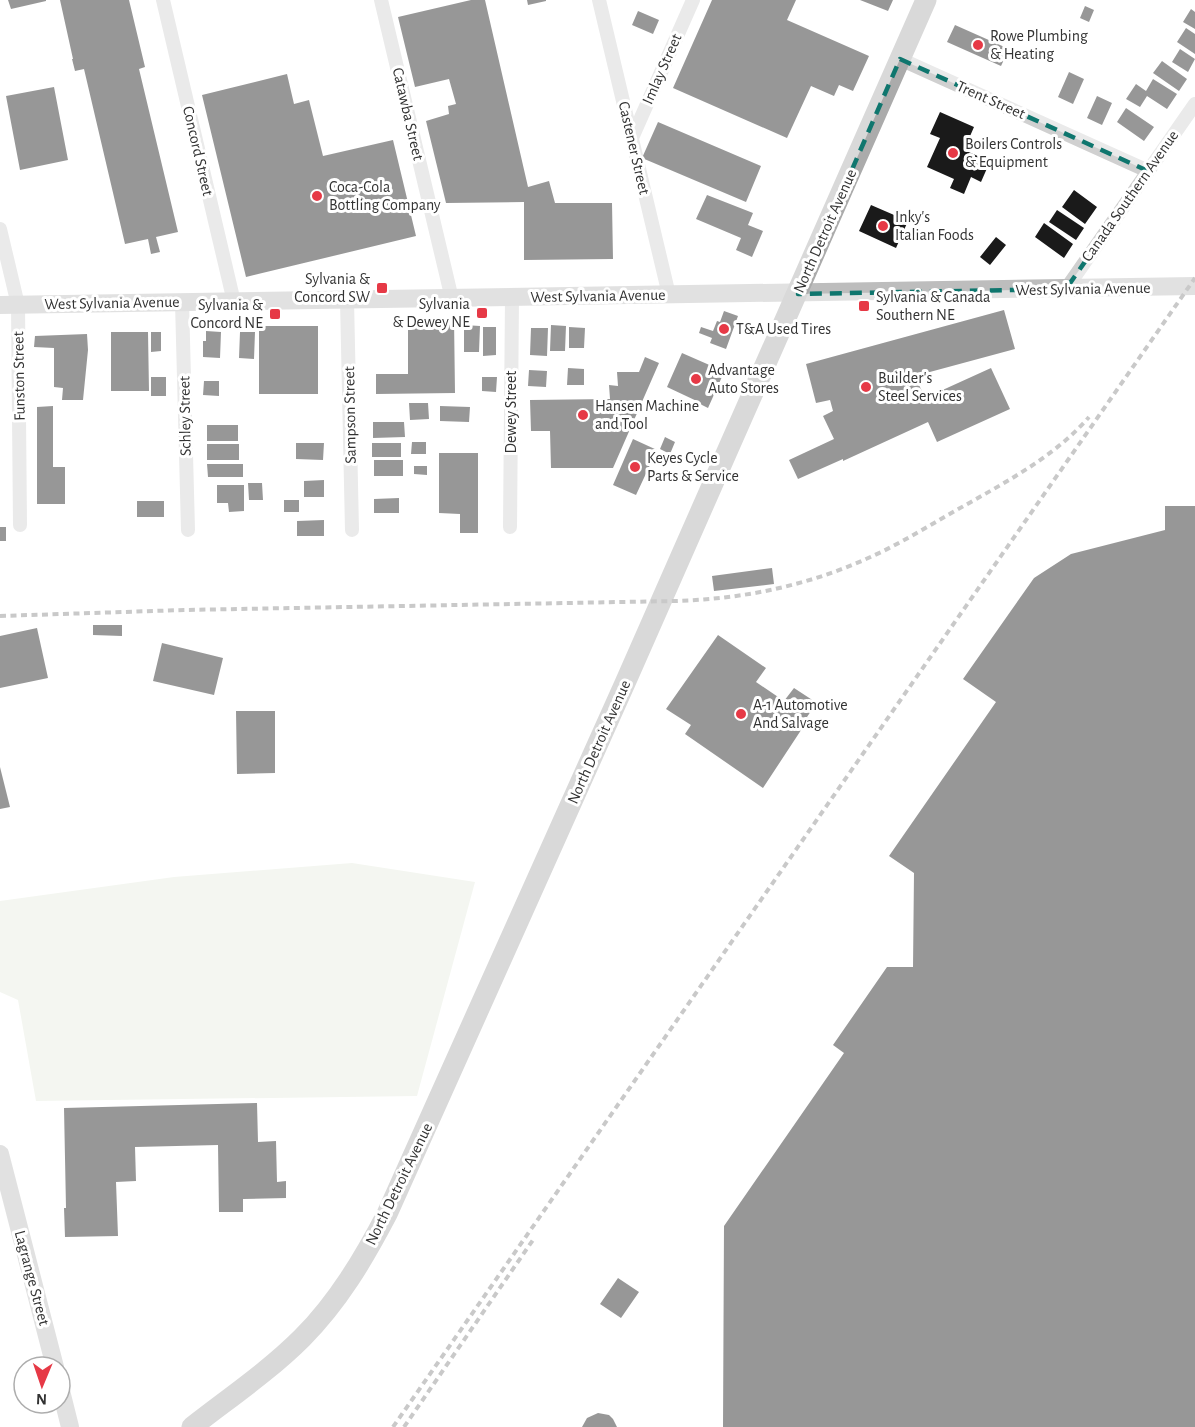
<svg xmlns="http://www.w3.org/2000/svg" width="1195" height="1427" font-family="'Alegreya Sans',sans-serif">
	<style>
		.green { fill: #e6ecdf }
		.building { fill: #1a1a1a }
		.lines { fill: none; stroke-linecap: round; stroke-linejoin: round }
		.minor { stroke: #d0d0d0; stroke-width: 14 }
		.secondary { stroke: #bdbdbd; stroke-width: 18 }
		.primary { stroke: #ababab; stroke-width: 21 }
		.rail { stroke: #888; stroke-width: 4; stroke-dasharray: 6 4.5; stroke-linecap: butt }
		.marked { fill: none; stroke: #0f766e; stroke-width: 4.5; stroke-dasharray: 12 8; stroke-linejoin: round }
		.poi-dot { fill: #e63946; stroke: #fff; stroke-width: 2 }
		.labels { text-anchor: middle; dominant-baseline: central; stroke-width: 6; stroke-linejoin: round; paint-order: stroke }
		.poi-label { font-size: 16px; fill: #333; stroke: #fff; text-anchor: start }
		.street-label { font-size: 16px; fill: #333; stroke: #fff }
	</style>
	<rect width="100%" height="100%" fill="#fff"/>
	<path class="green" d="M352 863 475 882 417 1096 36 1101 18 1000 0 992V901L174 877Z"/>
	<path class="building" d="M8 0H46V1L11 9Z
		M60 0H129L145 67 139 69 178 232 156 237 160 252 151 254 148 239 125 244 84 69 75 71 72 59H73Z
		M471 0H485L528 187 549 181 555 203H612L613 259 524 260V202L446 203 426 121 449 114 448 106 456 104 449 79 415 87 398 17Z
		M527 0H546V1L528 5Z
		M712 0H796L787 20 869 56 853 91 839 85 834 96 811 86 787 138 673 88Z
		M860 0H893L888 11Z
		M1085 6 1094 10 1089 22 1080 18Z
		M1191 9 1195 12V29L1183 22Z
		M638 11 659 20 653 34 632 25Z
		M955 25 1009 49 1001 66 947 42Z
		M1186 28 1195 34V54L1177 42Z
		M1180 49 1195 59 1188 72 1172 62Z
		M1162 61 1187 79 1179 91 1153 73Z
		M1069 72 1084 79 1073 104 1058 97Z
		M287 74 294 104 309 100 323 156 393 140 416 236 246 277 202 95Z
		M1153 79 1177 94 1167 109 1147 96 1140 107 1126 99 1136 84 1146 91Z
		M54 87 68 160 20 170 6 96Z
		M1097 96 1112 103 1102 125 1087 118Z
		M1126 108 1154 127 1144 141 1117 122Z
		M940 112 974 127 964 150 980 157 978 161 988 166 981 182 971 177 964 194 950 188 954 179 927 167 940 138 930 134Z
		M658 122 761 166 746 202 642 158Z
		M1074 190 1097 207 1085 224 1062 207Z
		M707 195 753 213 748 225 763 231 752 257 736 250 741 238 696 219Z
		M871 205 908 221 896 248 859 231Z
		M1057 210 1084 228 1076 240 1049 222Z
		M1044 223 1073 244 1064 258 1035 237Z
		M996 237 1006 245 990 265 980 257Z
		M1004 310 1015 349 915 376 925 398 991 368 1010 409 937 442 928 422 843 461V459L798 479 789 460 834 439 823 416 833 411 830 400 816 403 806 364Z
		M724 311 738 316 726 349 710 343 712 338 699 333 701 327 713 331 717 321 720 322Z
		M454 318 455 393 376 394V374H408V319Z
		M464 325 480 326 479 352H464Z
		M551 325 566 326 565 351H550Z
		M259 326H318V394H259Z
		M483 327H496V355L483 356Z
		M569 327 585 328 584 348H569Z
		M531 328H548L547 356 530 355Z
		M206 331 221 332 220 358 203 357V341H206Z
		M111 332H148L149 391H111Z
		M151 332H161V351L151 352Z
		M240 332H255L254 359 239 358Z
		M87 334 88 350 83 400H62L63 388 54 387V348L34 347 35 336Z
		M682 353 714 367 715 366 725 370 708 408 700 404 701 403 667 387Z
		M645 357 659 363 613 468H551L550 431H531L530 400 610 399 609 385 618 386 617 372H639Z
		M568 368 584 369V385H567Z
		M529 370 547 371 546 387 528 386Z
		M151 377H166V396H151Z
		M482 377H497L496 392 482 391Z
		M204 381H219V396L203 395Z
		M409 403H428L429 419 410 420Z
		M53 406V467H65V504H37V407Z
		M440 406 470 407 469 422 440 421Z
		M373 422H404L405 437 373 438Z
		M207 425H238V441H207Z
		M665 437 675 442 670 454 660 449Z
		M633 439 657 450 636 495 613 485Z
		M412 442H426V454H411Z
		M296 443H324L323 460 296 459Z
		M372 443H401V457H372Z
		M207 444H239V460H207Z
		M439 453H478V533H460V514L439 513Z
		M374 460H403V476H374Z
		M207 464H243V477H208Z
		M414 466H427V475L414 474Z
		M324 480V497H304V481Z
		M248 483H262L263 500H249Z
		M217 485H244V511L229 512 228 503H217Z
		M399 498V513H374V499Z
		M284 500H299V512H284Z
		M137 501H164V517H137Z
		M1165 506H1195V1427H723L724 1226 844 1053 833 1045 887 967H913L914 873 889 856 996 702 963 679 1034 578 1071 554 1165 530Z
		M324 520V536H297V521Z
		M0 527H6V541H0Z
		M772 568 774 584 714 591 712 576Z
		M93 625H122V636L93 635Z
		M37 628 48 678 0 688V636Z
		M718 635 766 668 756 682 784 701 794 688 820 705 816 710 813 708 807 717 809 718 763 788 685 734 691 725 666 709Z
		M162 643 223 658 214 695 153 681Z
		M236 711H275V773L237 774Z
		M0 767 10 807 0 809Z
		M257 1103 258 1142 276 1141 277 1182 286 1181V1198L243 1199V1212H219L218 1145 135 1147 136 1181 116 1182 118 1236 65 1237 64 1208H66L64 1108Z
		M618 1278 639 1292 621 1318 600 1304Z
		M598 1413 609 1415 613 1419 617 1427H582L587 1418Z"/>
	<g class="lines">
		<path class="minor" d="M163 0 234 302
			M381 0 452 299
			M599 0 669 295
			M900 59 1148 171
			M632 138 693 0
			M0 229 18 305 20 525
			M1066 289 1195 104
			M347 300 352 530
			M182 302 188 530
			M510 527 512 298"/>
		<path class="secondary" d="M0 305 1195 286
			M0 1154 55 1367
			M60 1387 70 1427"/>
		<path class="primary" d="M192 1427C229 1398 269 1371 302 1338 338 1302 364 1258 387 1214 570 811 748 405 926 0"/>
		<path class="rail" d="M0 616 184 610 676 601C742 599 806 586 866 559 903 543 936 521 971 502 1013 478 1057 454 1089 417
			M393 1427 1195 278
			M404 1427 535 1237"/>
	</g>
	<path d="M0 0H1195V1427H0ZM900 59 1148 171 1066 289 798 294Z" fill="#fff" fill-opacity=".55" fill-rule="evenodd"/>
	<path class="marked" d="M900 59 1148 171 1066 289 798 294Z"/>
	<g class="poi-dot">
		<circle cx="978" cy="45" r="6"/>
		<circle cx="953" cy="153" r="6"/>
		<circle cx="317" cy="196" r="6"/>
		<circle cx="883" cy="226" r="6"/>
		<rect x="376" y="282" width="12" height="12" rx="3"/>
		<rect x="858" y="300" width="12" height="12" rx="3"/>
		<rect x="476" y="307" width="12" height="12" rx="3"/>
		<rect x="269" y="308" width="12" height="12" rx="3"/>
		<circle cx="724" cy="329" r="6"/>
		<circle cx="696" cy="379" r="6"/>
		<circle cx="866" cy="387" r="6"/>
		<circle cx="583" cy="415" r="6"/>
		<circle cx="635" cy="467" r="6"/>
		<circle cx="741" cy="714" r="6"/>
	</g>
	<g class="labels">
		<g class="poi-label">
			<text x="990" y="36">Rowe Plumbing<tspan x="990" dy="18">&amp; Heating</tspan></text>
			<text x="965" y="144">Boilers Controls<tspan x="965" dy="18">&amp; Equipment</tspan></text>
			<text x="329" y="187">Coca-Cola<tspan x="329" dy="18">Bottling Company</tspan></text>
			<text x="895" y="217">Inky's<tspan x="895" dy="18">Italian Foods</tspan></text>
			<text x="370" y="279" text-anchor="end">Sylvania &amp;<tspan x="370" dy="18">Concord SW</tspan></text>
			<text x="876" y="297">Sylvania &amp; Canada<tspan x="876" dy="18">Southern NE</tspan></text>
			<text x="470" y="304" text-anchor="end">Sylvania<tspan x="470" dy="18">&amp; Dewey NE</tspan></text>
			<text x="263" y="305" text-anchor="end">Sylvania &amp;<tspan x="263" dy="18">Concord NE</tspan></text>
			<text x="736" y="329">T&amp;A Used Tires</text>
			<text x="708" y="370">Advantage<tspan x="708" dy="18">Auto Stores</tspan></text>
			<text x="878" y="378">Builder's<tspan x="878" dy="18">Steel Services</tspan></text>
			<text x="595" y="406">Hansen Machine<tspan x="595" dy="18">and Tool</tspan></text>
			<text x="647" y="458">Keyes Cycle<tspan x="647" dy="18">Parts &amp; Service</tspan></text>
			<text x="753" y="705">A-1 Automotive<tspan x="753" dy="18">And Salvage</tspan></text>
		</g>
		<g class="street-label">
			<text transform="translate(662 69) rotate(-66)">Imlay Street</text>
			<text transform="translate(991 100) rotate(24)">Trent Street</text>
			<text transform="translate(408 114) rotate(77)">Catawba Street</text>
			<text transform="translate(634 148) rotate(77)">Castener Street</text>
			<text transform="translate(198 151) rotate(77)">Concord Street</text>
			<text transform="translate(1130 196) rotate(-55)">Canada Southern Avenue</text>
			<text transform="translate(825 231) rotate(-66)">North Detroit Avenue</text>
			<text transform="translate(1083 289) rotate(-1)">West Sylvania Avenue</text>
			<text transform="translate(598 296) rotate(-1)">West Sylvania Avenue</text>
			<text transform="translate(112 303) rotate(-1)">West Sylvania Avenue</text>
			<text transform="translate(19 376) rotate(-91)">Funston Street</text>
			<text transform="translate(511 412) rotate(-90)">Dewey Street</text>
			<text transform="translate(350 415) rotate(-91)">Sampson Street</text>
			<text transform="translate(185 416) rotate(-91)">Schley Street</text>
			<text transform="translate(599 742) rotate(-66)">North Detroit Avenue</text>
			<text transform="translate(399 1184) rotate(-64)">North Detroit Avenue</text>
			<text transform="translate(32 1278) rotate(75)">Lagrange Street</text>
		</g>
	</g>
	<g transform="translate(42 1385) rotate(182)"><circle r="28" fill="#ffffff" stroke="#adadad" stroke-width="1.5"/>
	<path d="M0-4.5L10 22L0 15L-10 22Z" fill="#e63946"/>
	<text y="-9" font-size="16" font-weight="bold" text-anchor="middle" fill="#333333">N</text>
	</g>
</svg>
